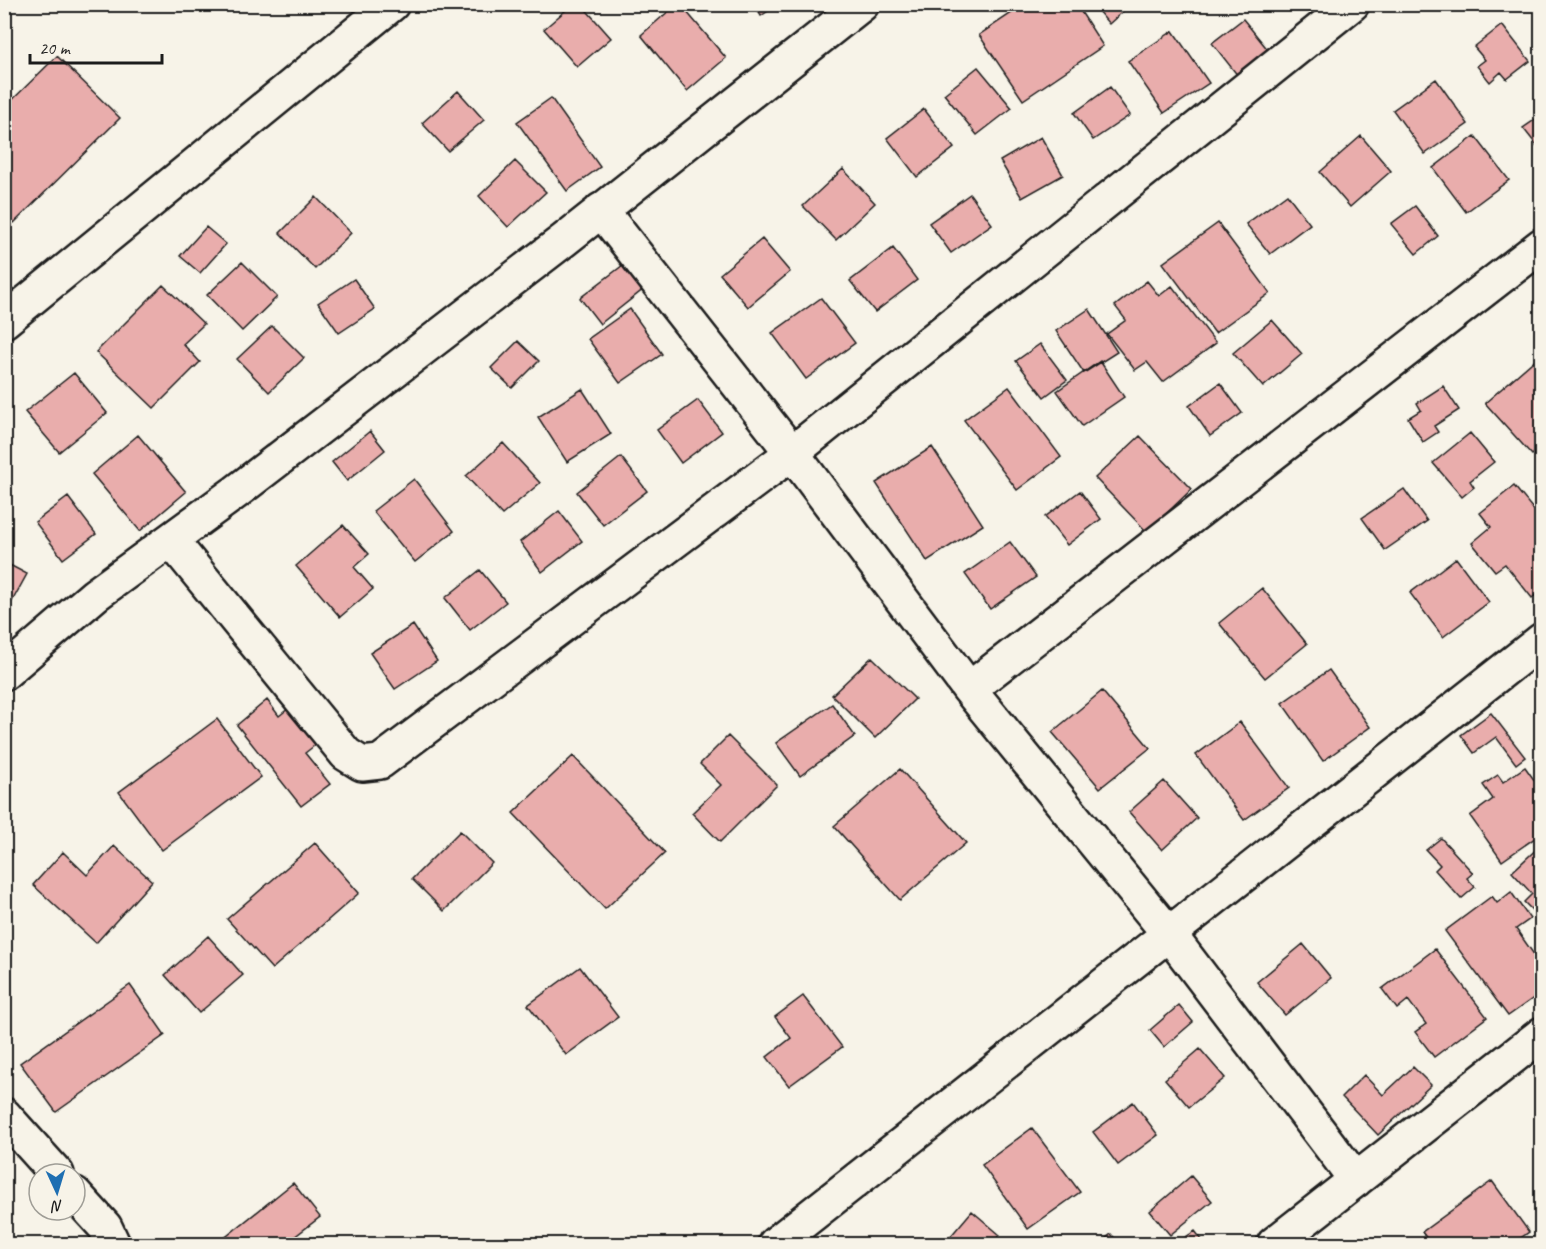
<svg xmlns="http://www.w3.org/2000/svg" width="1546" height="1249" font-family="Caveat,sans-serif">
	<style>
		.building { fill: #e9adac; stroke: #1c1c1c; stroke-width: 1.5 }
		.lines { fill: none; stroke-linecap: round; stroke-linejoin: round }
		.minor-casing { stroke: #1c1c1c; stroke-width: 38 }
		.minor { stroke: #f7f3e8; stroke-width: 33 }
	</style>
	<rect width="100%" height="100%" fill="#f7f3e8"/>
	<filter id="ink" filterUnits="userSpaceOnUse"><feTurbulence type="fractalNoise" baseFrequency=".0167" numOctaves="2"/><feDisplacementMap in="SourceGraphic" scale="12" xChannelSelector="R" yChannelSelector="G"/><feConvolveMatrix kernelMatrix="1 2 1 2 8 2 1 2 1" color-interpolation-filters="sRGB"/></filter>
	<g filter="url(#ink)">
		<path class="building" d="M573 4H581L611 38 577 67 544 29Z
			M677 4H680L726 58 687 91 641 35Z
			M754 4H778L761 16Z
			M1025 4H1076L1103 46 1023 100 979 35Z
			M1092 4H1131L1109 24Z
			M1243 19 1273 56 1242 81 1212 43Z
			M1502 25 1530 61 1507 79 1501 72 1490 82 1477 66 1485 60 1474 47Z
			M1173 31 1209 83 1164 113 1128 61Z
			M57 56 120 118 14 223 4 213V108Z
			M978 67 1012 108 977 135 944 94Z
			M1436 79 1468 124 1425 154 1393 110Z
			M1110 87 1130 115 1093 140 1074 113Z
			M458 91 484 120 448 151 422 123Z
			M551 98 600 167 567 191 517 122Z
			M924 109 954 148 917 177 887 138Z
			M1542 115V152L1523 128Z
			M1361 136 1391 171 1350 207 1320 172Z
			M1475 136 1509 180 1466 212 1433 168Z
			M1041 137 1063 175 1022 198 1000 161Z
			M515 161 546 192 508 227 479 196Z
			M843 169 875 203 836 240 803 206Z
			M970 194 992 224 951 253 929 223Z
			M1287 194 1310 224 1270 254 1246 224Z
			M316 197 351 233 315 269 280 233Z
			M1415 206 1438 236 1416 254 1391 224Z
			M1218 223 1270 293 1215 333 1163 263Z
			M206 227 226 244 200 273 180 256Z
			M762 239 790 272 748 307 720 274Z
			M893 248 917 280 875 312 850 281Z
			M631 259 650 284 600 324 580 298Z
			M242 262 277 297 242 331 207 295Z
			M354 279 375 309 339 333 318 303Z
			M1147 281 1159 296 1172 286 1216 343 1163 382 1147 362 1135 370 1107 334 1126 320 1115 306Z
			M163 285 204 324 183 344 200 362 154 408 96 352Z
			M821 298 855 343 806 379 772 333Z
			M630 309 662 354 620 383 588 339Z
			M1089 309 1117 352 1084 373 1056 331Z
			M1272 320 1302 354 1263 387 1233 353Z
			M272 326 304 358 269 392 237 359Z
			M518 341 539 361 512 388 491 368Z
			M1040 344 1067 380 1044 397 1016 361Z
			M1539 356 1542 359V447L1532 455 1485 403Z
			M1100 361 1124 397 1082 426 1057 391Z
			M74 373 107 413 59 452 25 412Z
			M1220 383 1242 413 1210 436 1189 406Z
			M1443 386 1459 410 1434 426 1438 432 1423 442 1408 418 1421 410 1417 403Z
			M1009 387 1061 457 1017 490 964 420Z
			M582 389 611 434 567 462 538 417Z
			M698 400 722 432 681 463 657 430Z
			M370 431 385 450 347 481 332 462Z
			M1470 433 1494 462 1470 481 1474 487 1462 497 1433 463Z
			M138 435 186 492 140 531 92 474Z
			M1140 436 1192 489 1147 532 1095 478Z
			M503 443 540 483 502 515 466 476Z
			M932 447 983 525 927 561 876 483Z
			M621 457 647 491 603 525 577 492Z
			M414 479 454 531 415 562 373 511Z
			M1514 486 1542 520V590L1532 598 1505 564 1495 571 1472 543 1491 527 1480 513Z
			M1404 489 1427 521 1385 550 1362 518Z
			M1080 491 1101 519 1067 545 1045 517Z
			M68 497 96 534 63 559 35 522Z
			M559 511 582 541 542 572 520 542Z
			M343 525 369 554 354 567 373 589 340 617 296 566Z
			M1010 542 1036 577 990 609 965 574Z
			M1456 558 1489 602 1443 637 1410 593Z
			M4 562 27 574 4 616Z
			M480 570 506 602 470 630 445 598Z
			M1262 588 1307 644 1265 678 1219 623Z
			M413 625 437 661 395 689 370 653Z
			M872 657 915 699 875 738 832 695Z
			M1329 670 1370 727 1323 761 1282 703Z
			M1102 691 1150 748 1100 788 1052 732Z
			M267 700 279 716 294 704 323 739 305 753 330 784 301 806 237 725Z
			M832 704 855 736 800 776 776 743Z
			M1491 713 1525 757 1516 764 1496 737 1474 753 1461 735Z
			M217 719 261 777 162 850 119 792Z
			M1240 722 1289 788 1244 820 1196 755Z
			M728 736 777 785 720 842 692 813 721 785 700 764Z
			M573 756 665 853 605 909 513 813Z
			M1525 767 1542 791V833L1502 861 1470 816 1493 799 1483 785 1498 775 1503 782Z
			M900 769 966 843 900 900 834 826Z
			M1164 781 1197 818 1162 850 1129 812Z
			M460 831 492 863 444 911 412 879Z
			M1441 838 1473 873 1467 878 1475 887 1461 899 1435 870 1440 865 1426 850Z
			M315 843 359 893 272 969 227 919Z
			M1542 844V862L1539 865 1542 868V901L1532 910 1524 902 1532 894 1512 872Z
			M114 846 152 881 96 943 33 885 63 852 87 875Z
			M1511 892 1530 919 1516 929 1535 956 1542 951V992L1508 1016 1445 931 1492 896 1497 903Z
			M208 936 243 975 199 1013 165 975Z
			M1303 944 1331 978 1285 1015 1257 982Z
			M1435 949 1487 1017 1434 1057 1415 1032 1426 1024 1408 1000 1397 1009 1382 989Z
			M580 967 618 1017 566 1055 528 1005Z
			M130 985 165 1035 56 1112 20 1063Z
			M803 996 842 1047 789 1086 767 1057 791 1038 775 1017Z
			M1179 1005 1193 1022 1164 1047 1150 1030Z
			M1200 1049 1225 1078 1189 1107 1165 1079Z
			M1413 1067 1431 1085 1378 1135 1342 1097 1364 1075 1383 1095Z
			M1133 1102 1158 1135 1118 1165 1093 1132Z
			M1032 1128 1080 1192 1028 1229 982 1165Z
			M1191 1176 1212 1201 1170 1235 1150 1211Z
			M1492 1181 1529 1232 1512 1244H1431L1422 1232Z
			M293 1183 320 1217 285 1244H217Z
			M972 1211 1000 1235 992 1244H944Z
			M1195 1231 1205 1244H1175Z
			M1111 1234 1120 1244H1099Z
			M1351 1237 1357 1244H1340Z"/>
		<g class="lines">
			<g class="minor-casing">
				<path id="minor" d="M601 210 792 453 969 689 1169 934 1356 1180
					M4 321 392 4
					M171 540 346 754 362 764 380 762 792 453 1352 4
					M4 673 95 595 236 492 564 240 862 4
					M969 689 1542 245
					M4 1115 57 1174
					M75 1194 105 1227 113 1244
					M775 1244 1542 640
					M1274 1244 1542 1034"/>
			</g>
			<use href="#minor" class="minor"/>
		</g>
	</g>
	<rect width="1546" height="1249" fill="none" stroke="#f7f3e8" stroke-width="24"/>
	<rect x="12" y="12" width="1522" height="1225" fill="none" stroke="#1c1c1c" stroke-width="2" filter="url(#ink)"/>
	<g transform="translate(57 1192) rotate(176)"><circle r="28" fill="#f7f3e8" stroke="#9f9d96" stroke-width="1.5"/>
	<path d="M0-4.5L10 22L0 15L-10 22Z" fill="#1f6fb2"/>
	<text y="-9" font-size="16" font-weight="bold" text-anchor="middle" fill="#1c1c1c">N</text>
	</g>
	<path d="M30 54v9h132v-9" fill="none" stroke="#1c1c1c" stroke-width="3"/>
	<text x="39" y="54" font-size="18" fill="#1c1c1c" stroke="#f7f3e8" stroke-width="4.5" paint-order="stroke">20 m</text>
</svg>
